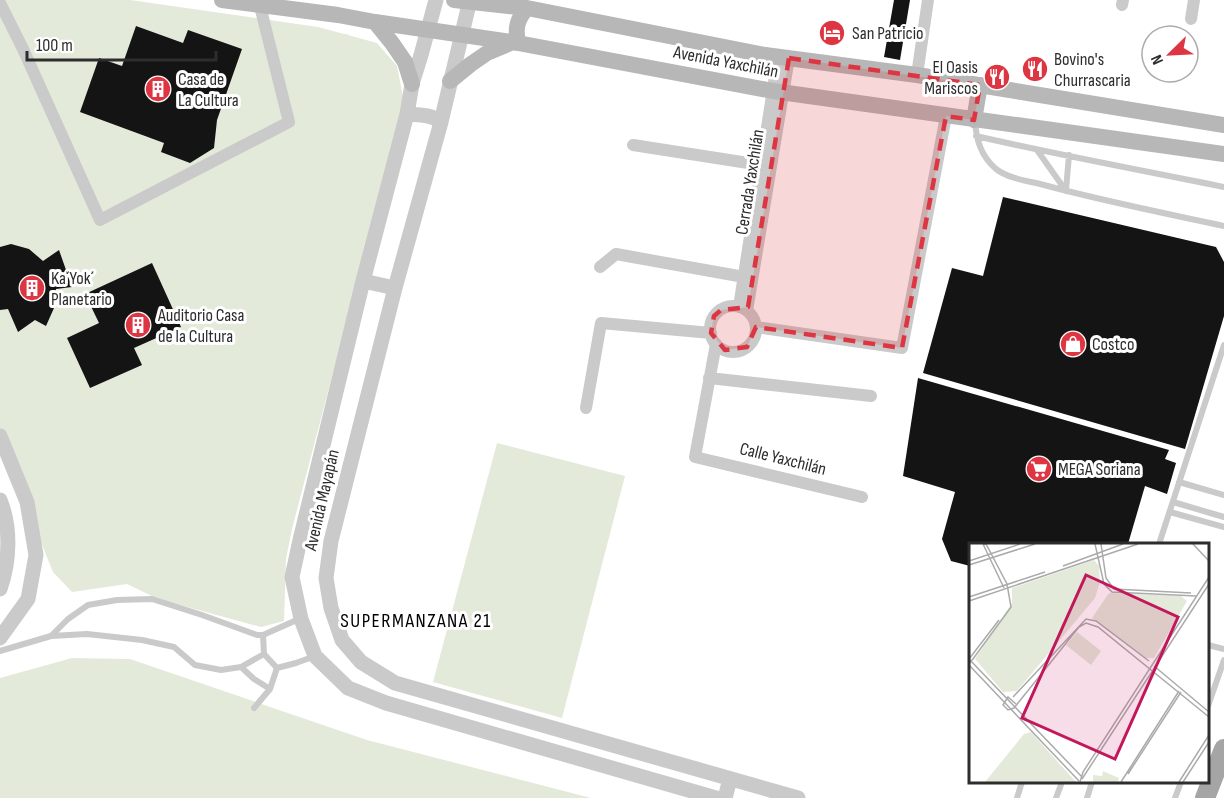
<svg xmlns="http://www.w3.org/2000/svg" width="1224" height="798" font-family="'Sofia Sans Condensed',sans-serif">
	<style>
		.green { fill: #e3eada }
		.building { fill: #141414 }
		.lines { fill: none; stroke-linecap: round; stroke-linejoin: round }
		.service { stroke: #cacaca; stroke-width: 6 }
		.minor { stroke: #cacaca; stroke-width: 12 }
		.tertiary { stroke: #cacaca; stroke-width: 15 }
		.secondary { stroke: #b7b7b7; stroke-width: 16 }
		.primary { stroke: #a5a5a5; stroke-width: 20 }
		.marked { fill: #de3542; fill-opacity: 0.2; stroke: #de3542; stroke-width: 4.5; stroke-dasharray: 12 8; stroke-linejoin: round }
		.labels { text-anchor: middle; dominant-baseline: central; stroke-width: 6; stroke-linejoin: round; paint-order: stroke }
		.poi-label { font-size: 18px; fill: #2d2d2d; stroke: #fff; text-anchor: start }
		.street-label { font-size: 18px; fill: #2d2d2d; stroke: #fff }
		.neighbourhood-label { font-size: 20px; letter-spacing: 1.5px; fill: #000; stroke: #fff }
		.inset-road { fill: none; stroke: #ababab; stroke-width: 1.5 }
		.view { fill: #c2185b; fill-opacity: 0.15; stroke: #c2185b; stroke-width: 3 }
		.inset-edge { fill: none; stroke: #2d2d2d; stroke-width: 3 }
	</style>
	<rect width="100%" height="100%" fill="#fff"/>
	<path class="green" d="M0 0H130L318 27 344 34H347L348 35 377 43 397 66 404 102 292 529 286 559 284 621 261 627 158 599 127 584 72 592 53 572 0 441Z
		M497 443 625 476 562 718 433 682Z
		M72 658 130 659 367 740 591 798H0V678Z"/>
	<path class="building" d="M894 0H910L900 60 884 57Z
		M136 26 183 43 188 30 242 49 217 120 214 148 190 163 161 152 164 143 80 112 99 58 122 66Z
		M1003 197 1216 247 1224 262V316L1185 449 923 373 952 268 983 276Z
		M11 244 29 249 43 261 59 250 72 287 56 289 54 308 46 326 35 320 18 332 8 309 0 310V247Z
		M152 263 181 327 134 348 142 365 90 388 67 338 99 323 85 294Z
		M918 378 1169 450 1165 459 1176 463 1167 494 1145 486 1128 544H970V566L951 561 942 539 955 492 903 476Z"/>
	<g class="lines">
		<path class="service" d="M975 120C976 140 981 156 996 169 1009 179 1029 181 1044 185 1103 201 1164 213 1224 226
			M976 136C1058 155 1141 170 1224 187
			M1037 150 1066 191
			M1066 190 1069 155
			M1179 482 1224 495
			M1173 502 1224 517
			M1170 512 1224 527
			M1159 544 1224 345
			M263 635 264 654 277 668
			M51 636 68 619 88 605 117 600 152 599 202 615 257 635H263L299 619
			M1208 645 1224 649
			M0 651 51 636 87 634 142 640 174 647 195 665 221 670 241 667
			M264 654 241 667 254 679 270 689
			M1208 706 1224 660
			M254 708 270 689 277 668 296 663 315 656
			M1017 798 1022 782
			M1056 798 1062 782
			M1087 798 1092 782
			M1175 798 1181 782"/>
		<path class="minor" d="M0 3 23 49 100 220 289 122 260 6
			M1122 5 1123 0
			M1191 19 1194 0
			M917 75 928 0
			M633 145 761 165
			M600 267 616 254 744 277
			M710 329a23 23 0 1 1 46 0a23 23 0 1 1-46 0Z
			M739 307 778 57
			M747 311 789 58
			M756 327 902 348 946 116
			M716 344 695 457 862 497
			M709 378 871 396
			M586 408 601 323 711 333"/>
		<path class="tertiary" d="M436 0 421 55 412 84 407 114 363 281 300 540 292 577 301 619 315 656 348 688 386 703 716 798
			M470 0 441 122 395 288 331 541 326 578 331 608 342 640 361 662 395 683 798 798
			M407 114C419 115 430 114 441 122
			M363 281 395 288
			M0 436 27 502 36 555 28 599 0 638
			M0 500C11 527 10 561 0 589
			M725 798 730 779"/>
		<path class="secondary" d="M222 0 338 15 375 22 518 43 773 91 1224 154
			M454 0 527 8 765 55 917 75 1224 125
			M375 22 392 43 405 62 412 84
			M518 43C515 28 517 19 527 8
			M450 81 471 64 487 53 513 42
			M974 120 980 85"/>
		<path class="primary" d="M1205 798 1224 749"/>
	</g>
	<path class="marked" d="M789 58 980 85 974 120 946 116 902 348 756 327 747 347 725 350 711 333 714 316 721 310 748 307Z"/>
	<defs>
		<g id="hotel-disc" transform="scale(1.35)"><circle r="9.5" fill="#de3542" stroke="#fff"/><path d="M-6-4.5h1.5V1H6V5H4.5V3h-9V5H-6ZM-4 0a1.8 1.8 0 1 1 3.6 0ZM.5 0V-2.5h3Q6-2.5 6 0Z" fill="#fff"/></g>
		<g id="restaurant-disc" transform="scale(1.35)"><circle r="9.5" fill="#de3542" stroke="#fff"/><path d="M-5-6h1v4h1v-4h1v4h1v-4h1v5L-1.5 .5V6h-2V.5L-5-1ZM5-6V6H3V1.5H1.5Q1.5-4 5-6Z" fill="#fff"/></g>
		<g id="building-disc" transform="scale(1.35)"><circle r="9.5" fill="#de3542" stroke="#fff"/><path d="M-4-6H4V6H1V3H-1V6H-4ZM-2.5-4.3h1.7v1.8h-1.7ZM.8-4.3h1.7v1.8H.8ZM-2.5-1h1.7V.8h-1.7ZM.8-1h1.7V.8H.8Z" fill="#fff"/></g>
		<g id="shop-disc" transform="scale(1.35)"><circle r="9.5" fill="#de3542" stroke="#fff"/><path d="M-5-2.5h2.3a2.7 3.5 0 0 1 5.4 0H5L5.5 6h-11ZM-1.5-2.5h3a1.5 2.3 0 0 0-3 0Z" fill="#fff"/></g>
		<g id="supermarket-disc" transform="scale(1.35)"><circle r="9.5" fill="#de3542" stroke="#fff"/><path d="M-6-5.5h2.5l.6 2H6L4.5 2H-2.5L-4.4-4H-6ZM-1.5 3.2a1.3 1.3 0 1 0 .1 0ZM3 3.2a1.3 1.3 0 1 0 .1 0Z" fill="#fff"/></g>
	</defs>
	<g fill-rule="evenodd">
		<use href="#hotel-disc" x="832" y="33"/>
		<use href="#restaurant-disc" x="1035" y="69"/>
		<use href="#restaurant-disc" x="997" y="77"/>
		<use href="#building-disc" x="158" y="89"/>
		<use href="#building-disc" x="32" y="288"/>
		<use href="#building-disc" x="138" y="325"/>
		<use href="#shop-disc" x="1073" y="344"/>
		<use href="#supermarket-disc" x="1039" y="469"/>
	</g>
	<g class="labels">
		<g class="poi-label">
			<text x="852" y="33">San Patricio</text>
			<text x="1054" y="59">Bovino's<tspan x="1054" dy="21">Churrascaria</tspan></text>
			<text x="978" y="67" text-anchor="end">El Oasis<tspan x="978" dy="21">Mariscos</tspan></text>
			<text x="178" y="79">Casa de<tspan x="178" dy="21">La Cultura</tspan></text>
			<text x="51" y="278">Ka´Yok´<tspan x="51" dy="21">Planetario</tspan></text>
			<text x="158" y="315">Auditorio Casa<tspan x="158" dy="21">de la Cultura</tspan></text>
			<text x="1092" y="344">Costco</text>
			<text x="1058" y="469">MEGA Soriana</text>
		</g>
		<g class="street-label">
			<text transform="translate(726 62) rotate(11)">Avenida Yaxchilán</text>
			<text transform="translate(750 182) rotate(-81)">Cerrada Yaxchilán</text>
			<text transform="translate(783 459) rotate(14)">Calle Yaxchilán</text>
			<text transform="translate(322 500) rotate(-77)">Avenida Mayapán</text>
		</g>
		<g class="neighbourhood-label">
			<text x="416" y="621">SUPERMANZANA 21</text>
		</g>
	</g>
	<g transform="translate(969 543)">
		<rect width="240" height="240" fill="#fff"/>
		<path d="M125 17 130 23 131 39 126 55 48 148 34 149 6 116 43 60V45ZM140 50 212 53 218 58 185 115H177L123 75ZM108 89 132 108 122 122 97 102ZM62 189 107 239H16L55 191ZM134 228 150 235 149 239H124V232L133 233Z" fill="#e3eada"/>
		<path class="inset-road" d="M14 1 35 45M126 1 135 41 143 49 227 53M132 1 137 35 145 46 222 50M224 1 240 18M0 18 51 1M0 22 66 1M94 23 154 1M0 54 76 29M0 58 169 1M0 116 113 234M0 116 30 77M1 120 42 64 38 41 17 1 14 2M0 122 110 238M185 123 240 169M44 154 117 76 127 78 180 118M47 161 39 154 34 162 39 167 45 165 110 84 117 80 129 84 240 174M159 231 212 149M113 236 240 41M111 239 114 229 240 34M152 239 210 148M210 239 240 192M214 239 240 199"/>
		<path class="view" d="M117 32 209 74 146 216 53 175Z"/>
		<rect width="240" height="240" class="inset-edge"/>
	</g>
	<g transform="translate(1170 54) rotate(246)"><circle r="28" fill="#ffffff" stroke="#ababab" stroke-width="1.5"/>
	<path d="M0-4.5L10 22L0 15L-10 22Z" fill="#de3542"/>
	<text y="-9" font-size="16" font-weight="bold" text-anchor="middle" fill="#2d2d2d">N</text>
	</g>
	<path d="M27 51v9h189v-9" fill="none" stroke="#2d2d2d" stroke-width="3"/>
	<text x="36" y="51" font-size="18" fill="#2d2d2d" stroke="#ffffff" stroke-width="4.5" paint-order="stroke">100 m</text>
</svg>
